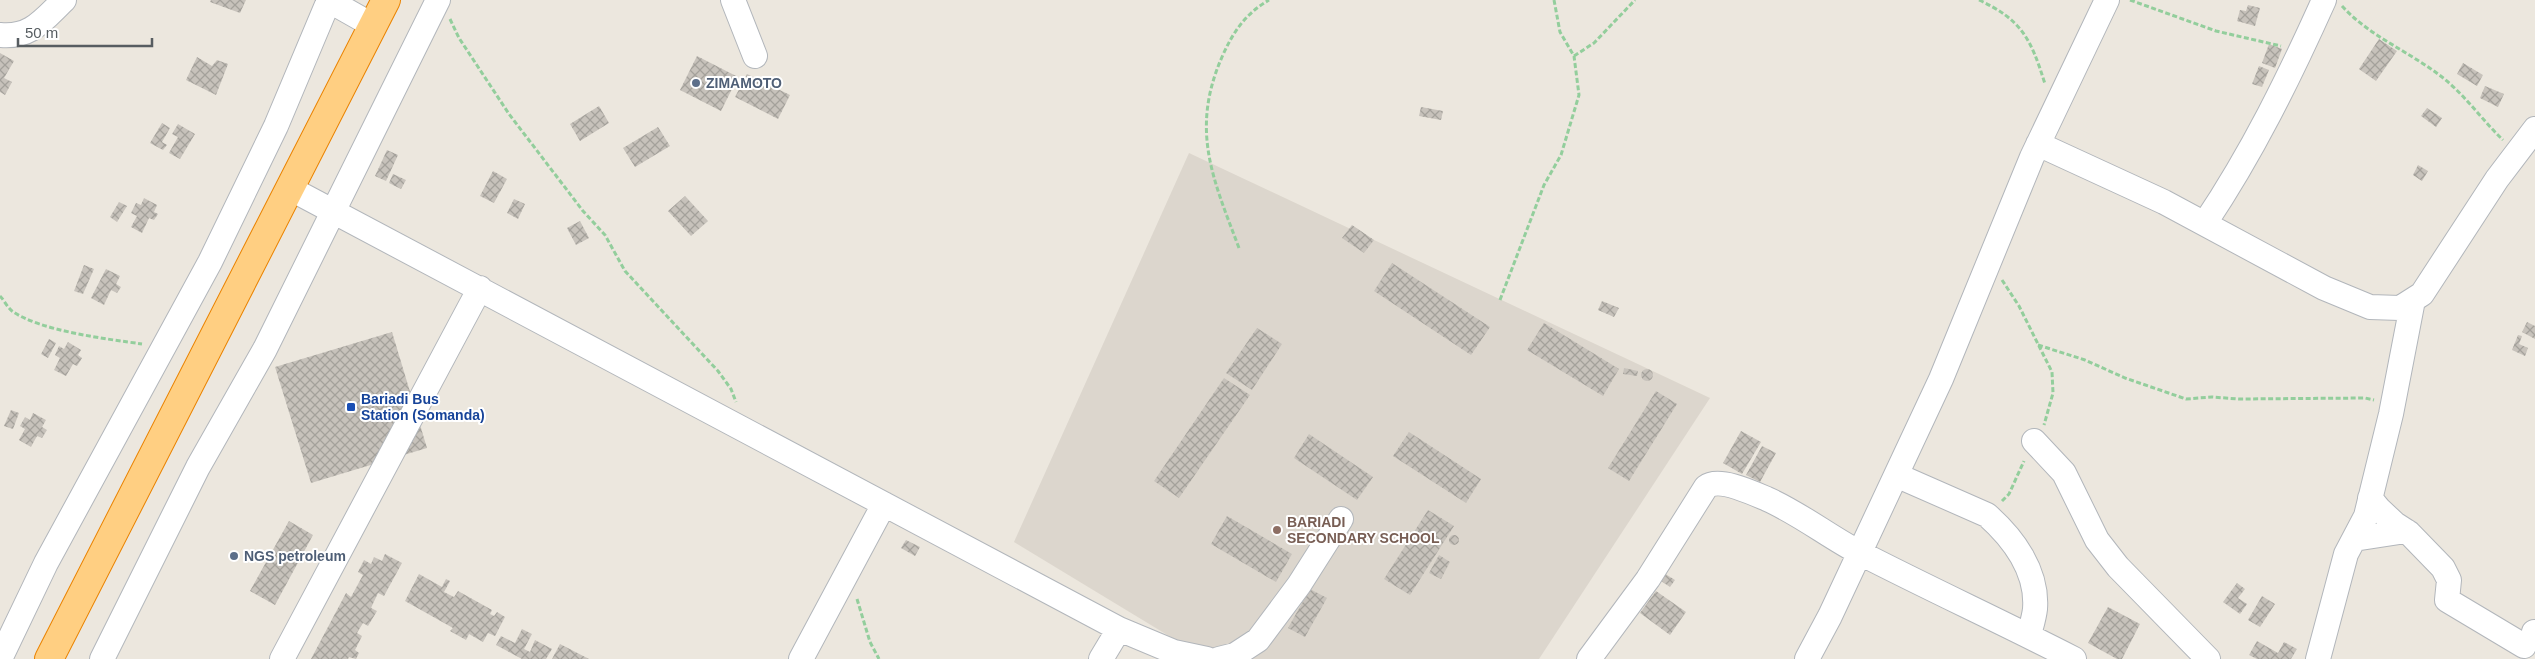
<svg xmlns="http://www.w3.org/2000/svg" width="2535" height="659" font-family="Arial,sans-serif">
	<style>
		.education { fill: #dcd6cd }
		.building { fill: url(#building-cross-hatch) }
		.lines { fill: none; stroke-linecap: round; stroke-linejoin: round }
		.minor-casing { stroke: #b2b6bb; stroke-width: 26 }
		.highway-casing { stroke: #ea8300; stroke-width: 30 }
		.path { stroke: #93ce9c; stroke-width: 3; stroke-dasharray: 5 2.5; stroke-linecap: butt }
		.minor { stroke: #fff; stroke-width: 24 }
		.highway { stroke: #ffcf82; stroke-width: 28 }
		.service-dot { fill: #5c6f8a; stroke: #fff; stroke-width: 2 }
		.transit-dot { fill: #1a4fb4; stroke: #fff; stroke-width: 2 }
		.education-dot { fill: #8d6e63; stroke: #fff; stroke-width: 2 }
		.labels { text-anchor: middle; dominant-baseline: central; stroke-width: 4; stroke-linejoin: round; paint-order: stroke }
		.service-label { font-size: 14px; font-weight: bold; fill: #4e5e75; stroke: #fff; text-anchor: start }
		.transit-label { font-size: 14px; font-weight: bold; fill: #164399; stroke: #fff; text-anchor: start }
		.education-label { font-size: 14px; font-weight: bold; fill: #785e54; stroke: #fff; text-anchor: start }
	</style>
	<defs>
		<pattern id="building-cross-hatch" width="8" height="8" patternUnits="userSpaceOnUse" patternTransform="scale(1.25)"><rect width="8" height="8" fill="#c7c2bb"/><path d="M0 0l8 8M0 8l8-8" fill="none" stroke="#a4a19b"/></pattern>
	</defs>
	<rect width="100%" height="100%" fill="#ece7de"/>
	<path class="education" d="M1189 153 1710 398 1539 659H1207L1014 542Z"/>
	<path class="building" d="M211 0H246L240 13 210 2Z
		M2248 5 2260 8 2255 26 2237 21 2240 10 2246 11Z
		M2379 39 2397 51 2376 81 2359 69Z
		M2269 44 2282 49 2275 68 2262 63Z
		M0 53 14 61 4 78 12 82 5 95 0 92Z
		M697 56 738 77 721 111 680 90Z
		M197 57 212 66 217 60 228 64 216 95 186 80Z
		M2463 63 2483 75 2477 86 2457 74Z
		M2259 66 2269 70 2262 87 2252 84Z
		M747 74 790 95 778 119 735 97Z
		M2485 86 2504 94 2498 107 2480 98Z
		M599 106 609 123 580 141 570 124Z
		M1421 107 1443 111 1441 120 1419 116Z
		M2427 108 2442 118 2436 127 2421 116Z
		M162 123 170 128 162 142 167 145 163 150 150 143Z
		M178 124 195 134 180 159 169 153 178 137 172 134Z
		M658 127 670 146 635 167 623 148Z
		M387 150 398 155 386 181 375 176Z
		M2418 165 2428 171 2422 181 2413 175Z
		M493 171 507 179 494 203 480 196Z
		M393 174 406 180 401 189 389 183Z
		M685 196 708 221 691 236 668 211Z
		M144 198 157 205 154 212 158 214 154 220 149 218 142 233 131 227 137 216 131 213 136 203 141 205Z
		M514 199 525 204 518 219 507 213Z
		M119 202 127 206 117 222 110 217Z
		M580 221 589 238 576 245 567 228Z
		M1352 225 1374 240 1364 253 1342 238Z
		M1392 263 1490 327 1471 355 1374 291Z
		M84 265 94 269 83 294 74 291Z
		M106 269 120 276 116 284 121 287 117 293 111 290 104 305 91 298Z
		M1602 301 1619 308 1614 317 1598 310Z
		M2527 322 2535 326V339L2522 332Z
		M1544 323 1619 369 1603 396 1527 350Z
		M1257 328 1282 344 1252 390 1226 373Z
		M392 332 427 448 311 483 275 367Z
		M2518 335 2522 336 2519 344 2528 348 2525 356 2512 350Z
		M49 339 56 343 48 358 41 354Z
		M68 342 81 350 78 355 82 358 77 366 73 364 66 376 54 370 60 358 55 355 59 346 64 349Z
		M1624 368 1638 371 1637 376 1623 374Z
		M1641 375a6 6 0 1 1 12 0a6 6 0 1 1-12 0Z
		M1224 378 1250 395 1179 498 1154 481Z
		M1656 391 1677 404 1629 481 1608 468Z
		M11 410 19 413 13 429 4 426Z
		M33 413 46 420 42 427 47 430 42 438 37 436 31 447 19 440 25 429 20 426 25 417 30 420Z
		M1741 431 1761 442 1742 474 1723 463Z
		M1409 432 1481 479 1466 503 1393 456Z
		M1309 434 1373 477 1357 500 1294 458Z
		M1762 446 1776 453 1760 482 1746 475Z
		M1428 510 1454 526 1410 595 1384 579Z
		M1227 516 1292 554 1276 582 1211 544Z
		M289 521 313 535 275 605 250 591Z
		M1449 540a5 5 0 1 1 10 0a5 5 0 1 1-10 0Z
		M906 540 920 547 915 556 901 548Z
		M385 554 402 563 384 596 378 593 371 608 377 611 368 626 363 623 357 633 362 636 355 650 359 653 356 659 349 657 348 659H311L346 593 351 597 363 575 358 572 364 560 371 564 374 557 382 561Z
		M1439 555 1450 562 1441 579 1429 573Z
		M1659 570 1675 580 1670 587 1655 577Z
		M419 574 442 587 446 579 450 581 444 592 454 597 458 591 492 610 490 614 494 616 497 612 505 617 495 636 488 633 483 642 469 634 466 640 450 631 453 628 405 601Z
		M2237 583 2245 589 2238 598 2247 604 2240 614 2223 602Z
		M1310 589 1327 598 1305 637 1288 628Z
		M1656 591 1686 612 1670 635 1640 613Z
		M2262 596 2275 604 2260 627 2248 620Z
		M2108 607 2140 624 2122 659H2117L2088 643Z
		M522 629 532 634 524 649 530 652 535 640 552 649 546 659H522L496 645 501 636 515 643Z
		M2257 641 2278 653 2284 642 2297 649 2291 659H2257L2249 655Z
		M560 644 589 659H552Z"/>
	<g class="lines">
		<g class="minor-casing">
			<path id="minor" d="M328 0 372 25
				M733 0 755 56
				M0 35C31 38 43 20 64 0
				M2038 144 2164 202 2324 288 2370 307 2400 308 2422 294 2497 179 2535 129
				M291 189 1119 629 1174 652 1207 659
				M2205 223C2252 153 2289 78 2324 0
				M2034 441 2064 473 2097 540 2118 567 2208 659
				M1896 475 1987 515C2013 538 2038 571 2035 609 2034 618 2031 627 2029 635
				M2370 498 2379 509 2395 524 2409 533 2443 568 2449 580 2447 600 2524 646
				M2354 539 2406 531
				M2534 632 2535 633
				M0 659 46 563 210 262 276 126 329 0
				M102 659 198 467 265 349 438 0
				M282 659 480 288
				M801 659 884 504
				M1101 659 1119 629
				M1219 659 1235 655 1258 640 1299 585 1341 519
				M1589 659 1648 579 1706 487C1719 477 1753 493 1767 499 1801 514 1829 537 1862 554 1932 590 2004 623 2074 659
				M1807 659 1830 616 1941 379 2032 157 2107 0
				M2318 659 2346 554 2366 516 2391 414 2413 300"/>
		</g>
		<g class="highway-casing">
			<path id="highway" d="M49 659 386 0"/>
		</g>
		<path class="path" d="M1979 0C2022 20 2031 39 2045 84
			M2130 0 2216 31 2281 46
			M2342 6C2369 36 2410 52 2442 77 2465 95 2482 120 2503 140
			M450 19 459 38 509 114 583 211 605 235 625 271 718 371 731 389 736 402
			M1574 56 1594 43 1635 0
			M1239 248C1213 179 1190 130 1222 57 1233 32 1245 14 1269 0
			M2002 280 2019 306 2052 372 2053 393 2044 425
			M0 296C4 300 7 307 12 311 40 331 107 339 142 344
			M1500 300 1544 185 1561 155 1579 95 1574 56 1560 32 1554 0
			M2038 345 2085 360 2125 378 2186 399 2212 397 2239 399 2365 398 2374 400
			M2002 501 2009 494 2024 461
			M857 599 870 642 879 659"/>
		<use href="#minor" class="minor"/>
		<use href="#highway" class="highway"/>
	</g>
	<g class="service-dot">
		<circle cx="696" cy="83" r="5"/>
		<circle cx="234" cy="556" r="5"/>
	</g>
	<rect class="transit-dot" x="346" y="402" width="10" height="10" rx="2.5"/>
	<circle class="education-dot" cx="1277" cy="530" r="5"/>
	<g class="labels">
		<g class="service-label">
			<text x="706" y="83">ZIMAMOTO</text>
			<text x="244" y="556">NGS petroleum</text>
		</g>
		<g class="transit-label">
			<text x="361" y="399">Bariadi Bus<tspan x="361" dy="16">Station (Somanda)</tspan></text>
		</g>
		<g class="education-label">
			<text x="1287" y="522">BARIADI<tspan x="1287" dy="16">SECONDARY SCHOOL</tspan></text>
		</g>
	</g>
	<path d="M18 38v8h134v-8" fill="none" stroke="#575d61" stroke-width="2.5"/>
	<text x="25" y="38" font-size="15" fill="#575d61" stroke="#ffffff" stroke-width="4" paint-order="stroke">50 m</text>
</svg>
